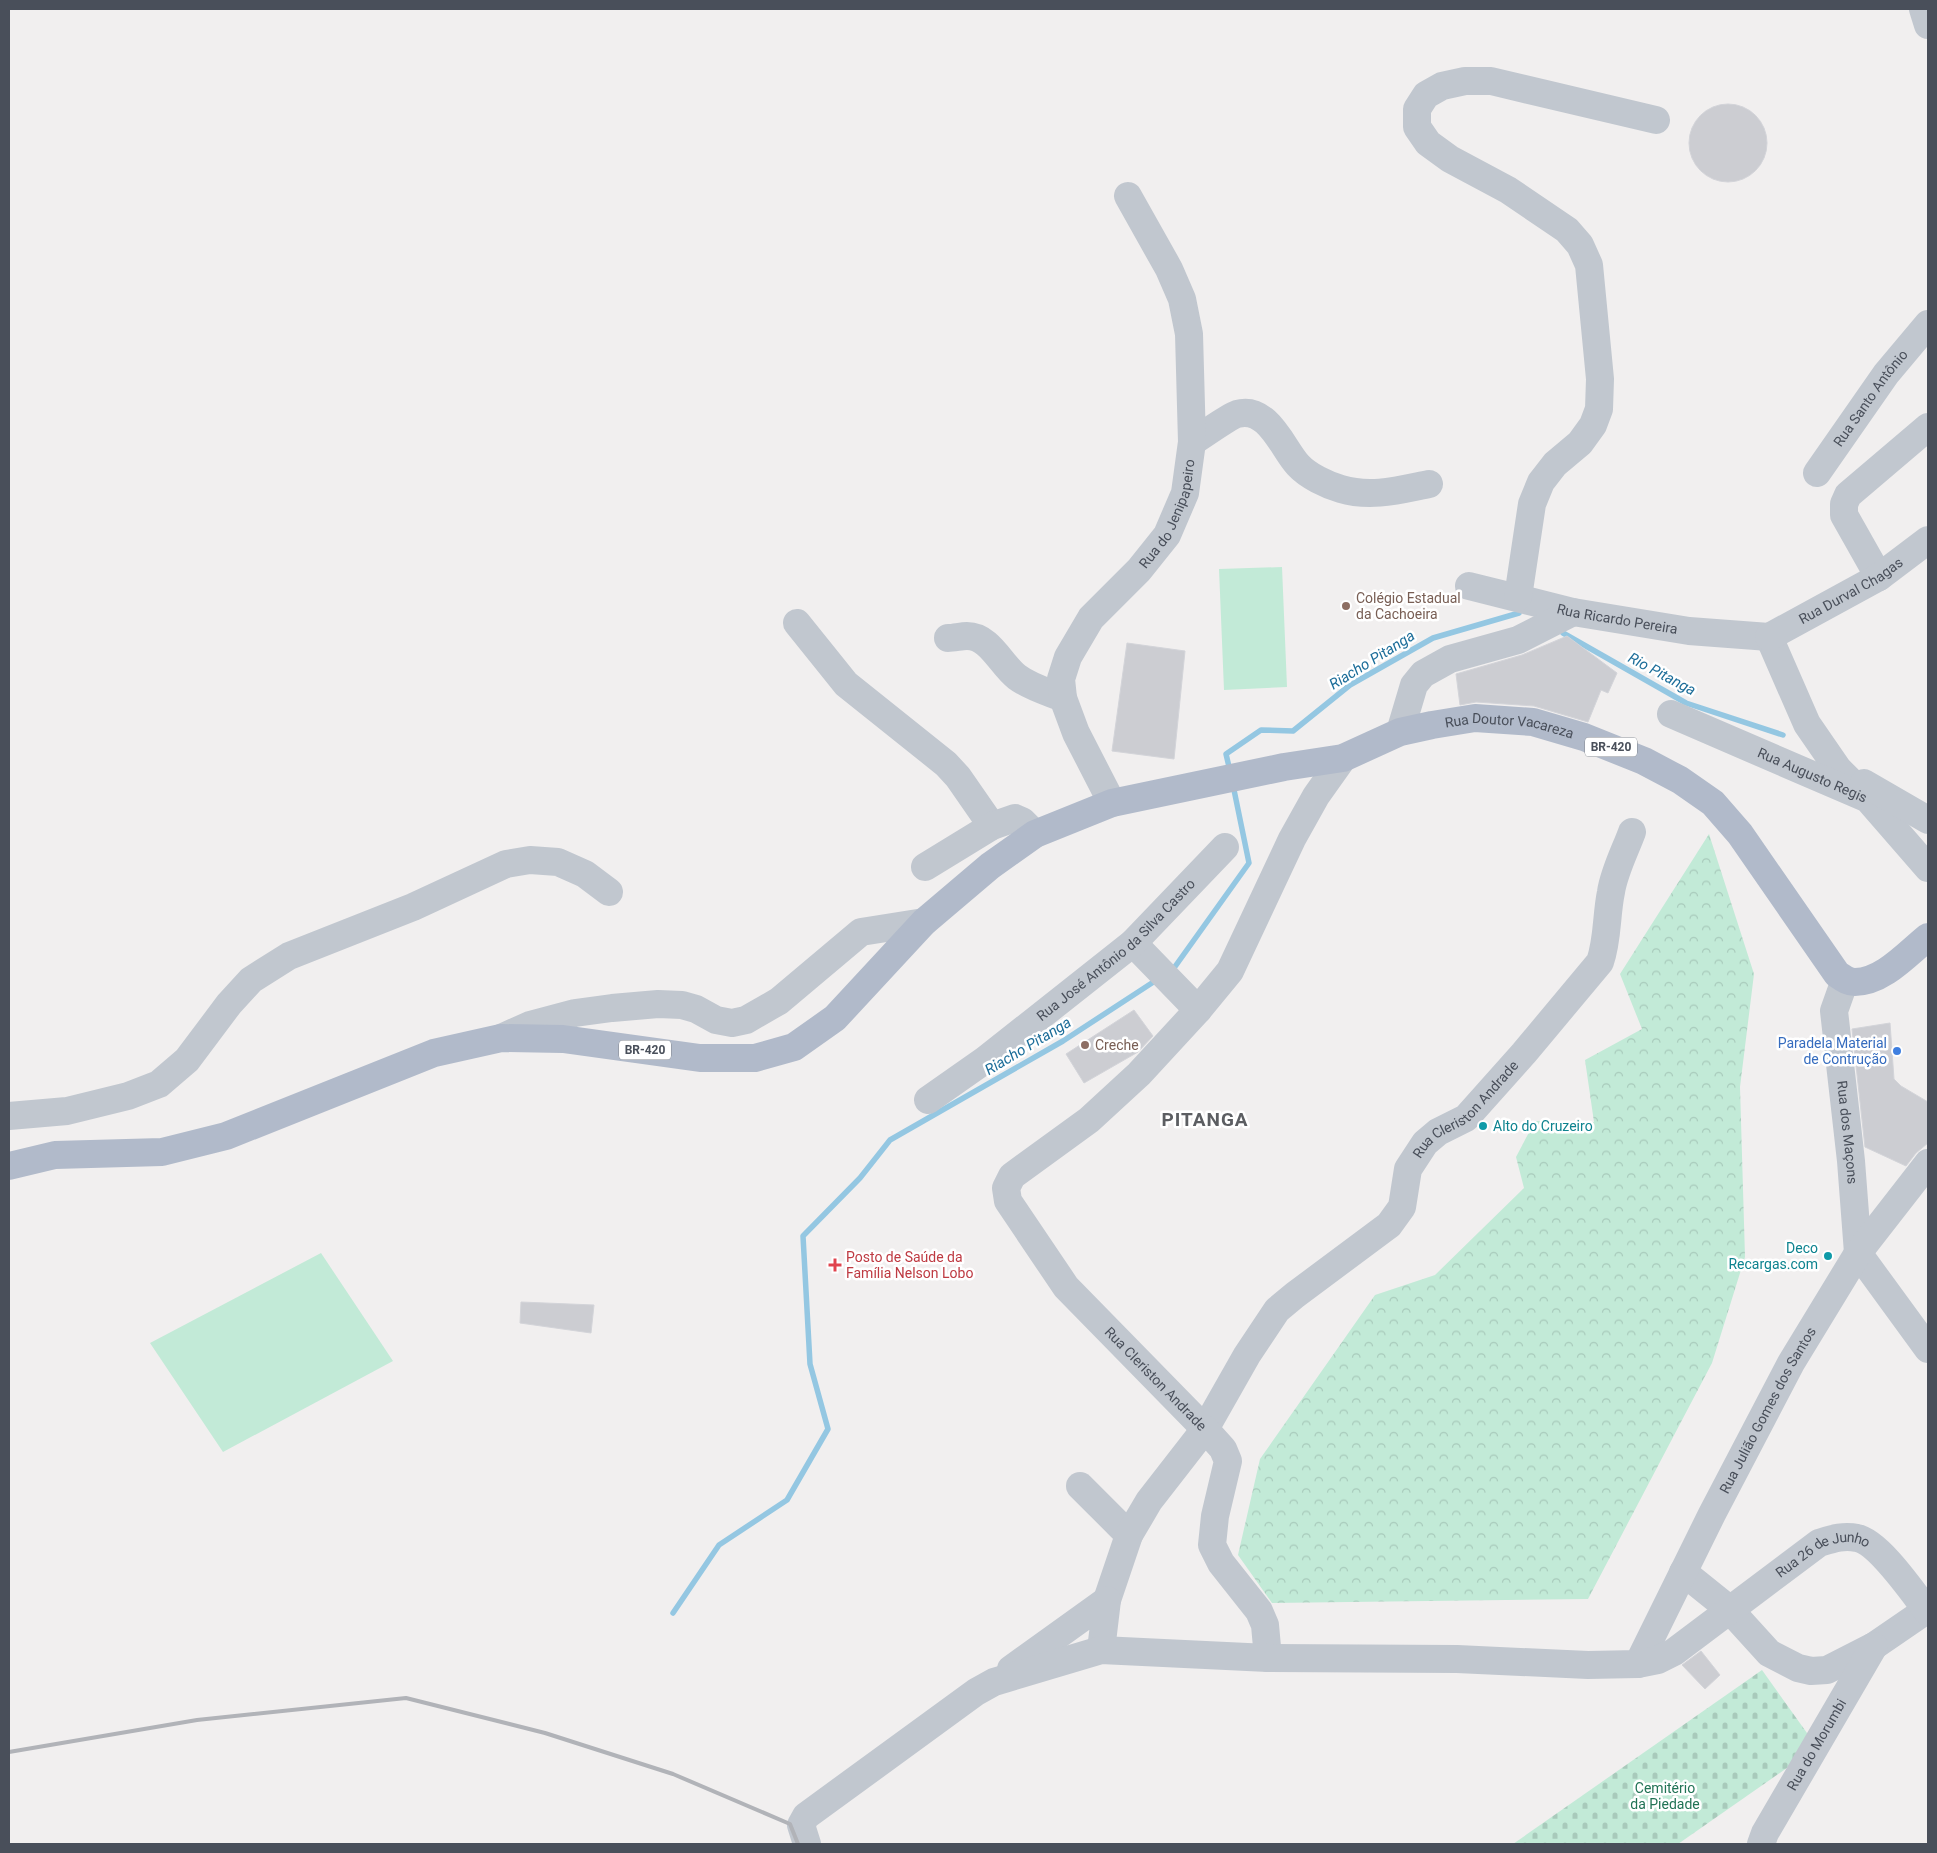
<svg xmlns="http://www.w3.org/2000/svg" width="1937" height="1853" font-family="Roboto,sans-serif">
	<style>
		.forest { fill: url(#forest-crowns) }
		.cemetery { fill: url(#cemetery-stones) }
		.park { fill: #c2ead7 }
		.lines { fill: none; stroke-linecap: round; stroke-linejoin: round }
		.stream { stroke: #94c7e2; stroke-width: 5.5 }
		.building { fill: #cccdd2; stroke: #d3d4d9 }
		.minor { stroke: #c1c7cf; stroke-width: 28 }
		.major { stroke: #b1baca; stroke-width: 28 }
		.rail { stroke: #b1b3b8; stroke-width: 4 }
		.education-dot { fill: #8d6e63; stroke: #fff; stroke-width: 2 }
		.shop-dot { fill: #3f7fe0; stroke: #fff; stroke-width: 2 }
		.culture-dot { fill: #0f9aa8; stroke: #fff; stroke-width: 2 }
		.health-dot { fill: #e0444e; stroke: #fff; stroke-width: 2 }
		.labels { text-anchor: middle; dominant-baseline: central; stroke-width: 5; stroke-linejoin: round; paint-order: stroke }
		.shield { fill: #fff; stroke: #80848c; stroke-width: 1 }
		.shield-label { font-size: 12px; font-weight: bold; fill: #494f5a }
		.street-label { font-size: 14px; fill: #494f5a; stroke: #fff }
		.education-label { font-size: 14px; fill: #785e54; stroke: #fff; text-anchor: start }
		.shop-label { font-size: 14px; fill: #366cbe; stroke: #fff; text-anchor: end }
		.culture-label { font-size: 14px; fill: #0d838f; stroke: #fff; text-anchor: start }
		.health-label { font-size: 14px; fill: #be3a42; stroke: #fff; text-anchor: start }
		.park-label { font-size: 14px; fill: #217355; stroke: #fff }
		.water-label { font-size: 15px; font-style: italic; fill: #1c6d99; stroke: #fff }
		.district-label { font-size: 19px; font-weight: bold; letter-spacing: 1px; fill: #5c5e62; stroke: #fff }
	</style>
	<defs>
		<pattern id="forest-crowns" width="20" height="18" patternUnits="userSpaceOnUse" patternTransform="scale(1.25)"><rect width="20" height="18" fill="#c2ead7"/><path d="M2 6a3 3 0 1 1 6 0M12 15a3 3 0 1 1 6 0" fill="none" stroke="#a8cabb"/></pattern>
		<pattern id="cemetery-stones" width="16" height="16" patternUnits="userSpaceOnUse" patternTransform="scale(1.25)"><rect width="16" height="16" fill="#c2ead7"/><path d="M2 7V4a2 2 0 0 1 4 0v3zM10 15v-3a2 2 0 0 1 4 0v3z" fill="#a8cabb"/></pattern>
	</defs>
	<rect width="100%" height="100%" fill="#f1efef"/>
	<path class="forest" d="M1709 834 1754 974 1740 1087 1745 1257 1712 1363 1588 1599 1272 1603 1238 1555 1260 1459 1375 1295 1435 1275 1524 1188 1516 1157 1535 1121 1594 1122 1585 1060 1642 1029 1620 974Z"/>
	<path class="cemetery" d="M1762 1670 1817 1747 1678 1844H1513Z"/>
	<path class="park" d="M1282 567 1287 687 1224 690 1219 569Z
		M321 1253 393 1361 223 1452 150 1343Z"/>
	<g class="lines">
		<path class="stream" d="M1563 633 1686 703 1783 735
			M1230 771 1226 754 1261 730 1293 731 1350 685 1433 638 1519 613
			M1170 971 1174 968 1249 863 1233 785
			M673 1613 719 1545 787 1500 828 1429 810 1364 803 1236 860 1178 890 1140 1063 1041 1158 979"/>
	</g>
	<path class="building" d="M1689 143a39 39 0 1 1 78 0a39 39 0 1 1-78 0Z
		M1567 636 1617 673 1608 693 1601 690 1588 722 1534 706 1476 702 1460 705 1456 674 1522 655Z
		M1127 643 1185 651 1174 759 1112 751Z
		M1134 1010 1153 1036 1138 1052 1084 1083 1066 1054Z
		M1890 1023 1894 1079 1901 1086 1928 1102V1143L1916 1153 1906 1166 1865 1147 1852 1029Z
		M521 1302 594 1305 591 1333 520 1323Z
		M1701 1651 1720 1675 1705 1689 1682 1665Z"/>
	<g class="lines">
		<g class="minor">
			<path d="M1923 9 1928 25"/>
			<path d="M1192 442C1202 436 1228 417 1237 414 1268 405 1283 449 1298 465 1308 476 1327 485 1341 489 1371 498 1399 490 1429 484"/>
			<path id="s1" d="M1817 473 1886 374 1928 324"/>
			<path d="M1879 577 1844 515V504L1848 495 1928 427"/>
			<path id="s2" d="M1469 586 1573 612 1689 631 1769 637"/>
			<path d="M1518 597 1532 504 1541 482 1555 464 1580 443 1593 425 1599 409 1600 379 1589 265 1580 245 1567 230 1508 190 1450 159 1428 143 1417 127V109L1426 95 1442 86 1465 81H1491L1656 120"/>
			<path d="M797 623 846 684 946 764 958 777 992 826"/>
			<path d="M1769 637 1807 724 1838 769 1861 792"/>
			<path id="s3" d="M1769 637 1879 577 1928 540"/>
			<path d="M948 638C954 638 961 636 967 636 990 636 1001 665 1017 677 1030 687 1048 692 1063 698"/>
			<path id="s4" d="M1671 714 1868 799 1928 868"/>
			<path d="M1400 732 1414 685 1423 674 1450 659 1518 640 1573 612"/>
			<path id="s5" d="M1343 758 1316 796 1292 839 1230 971 1198 1010 1139 1074 1089 1120 1012 1176 1006 1188 1008 1201 1066 1287 1205 1429 1247 1355 1277 1310 1295 1295 1389 1225 1402 1207 1408 1169 1425 1143 1438 1132 1466 1118 1524 1053 1600 962C1608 939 1606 916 1611 892 1614 872 1625 851 1632 832"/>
			<path d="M1864 783 1928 820"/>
			<path id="s6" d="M1112 803 1076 733 1063 698 1061 679 1068 657 1091 618 1139 570 1167 535 1185 493 1192 442 1189 334 1182 299 1169 269 1128 196"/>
			<path d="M925 867 992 826 1015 818 1022 821 1035 834"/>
			<path d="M1133 943 1198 1010"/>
			<path id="s7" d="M1845 980 1834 1011 1851 1161 1858 1253"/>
			<path d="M501 1038 530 1025 575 1013 612 1008 658 1004 682 1005 696 1009 716 1020 732 1023 746 1020 779 1001 861 932 924 922"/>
			<path id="s8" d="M928 1100 985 1060 1133 943 1225 847"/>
			<path d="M9 1116 67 1111 128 1096 159 1084 187 1060 229 1004 251 980 289 956 413 907 506 864 530 860 558 862 585 874 609 892"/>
			<path d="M1858 1253 1928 1349"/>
			<path d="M1080 1486 1129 1535"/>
			<path d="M1683 1572 1729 1609 1769 1653 1798 1668 1811 1671 1827 1670 1874 1646 1928 1609"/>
			<path d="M1107 1600 1129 1535 1149 1501 1205 1429 1223 1449 1228 1461 1215 1516 1212 1545 1221 1563 1259 1611 1265 1625 1268 1658"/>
			<path id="s9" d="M1638 1664 1712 1514 1791 1363 1858 1253 1928 1163"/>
			<path d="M1011 1669 1107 1600 1101 1650"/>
			<path id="s10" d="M807 1844 801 1825 806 1816 976 1692 994 1682 1101 1650 1268 1658 1457 1659 1588 1665 1638 1664 1658 1660 1674 1652 1819 1543C1832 1539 1843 1535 1857 1538 1879 1542 1914 1594 1928 1612"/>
			<path id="s11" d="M1761 1844 1765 1833 1874 1646"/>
		</g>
		<path class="major" id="s12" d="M9 1166 55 1155 162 1152 226 1136 434 1053 501 1038 563 1039 700 1058H755L794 1047 835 1018 924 922 990 866 1035 834 1112 803 1284 767 1343 758 1400 732 1432 725 1475 718 1533 722 1584 737 1644 761 1680 780 1713 803 1740 834 1837 974C1843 978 1848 982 1855 982 1883 982 1908 953 1928 937"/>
		<path class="rail" d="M9 1752 197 1720 406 1698 545 1733 673 1774 790 1824 798 1844"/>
	</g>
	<g class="education-dot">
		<circle cx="1346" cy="606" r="5"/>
		<circle cx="1085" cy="1045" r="5"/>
	</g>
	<circle class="shop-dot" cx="1897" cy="1051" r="5"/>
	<g class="culture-dot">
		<circle cx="1483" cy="1126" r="5"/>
		<circle cx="1828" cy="1256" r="5"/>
	</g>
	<path class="health-dot" d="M832.5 1257.5h5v5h5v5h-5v5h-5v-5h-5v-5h5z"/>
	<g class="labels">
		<g class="shield">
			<rect x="1585" y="737.5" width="52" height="19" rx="4"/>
			<rect x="619" y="1040.5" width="52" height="19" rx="4"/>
		</g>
		<g class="shield-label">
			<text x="1611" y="747">BR-420</text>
			<text x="645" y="1050">BR-420</text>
		</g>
		<g class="street-label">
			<text stroke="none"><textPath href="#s1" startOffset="92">Rua Santo Antônio</textPath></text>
			<text stroke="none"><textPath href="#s6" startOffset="336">Rua do Jenipapeiro</textPath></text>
			<text stroke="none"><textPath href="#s3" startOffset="94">Rua Durval Chagas</textPath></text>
			<text stroke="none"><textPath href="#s2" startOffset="152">Rua Ricardo Pereira</textPath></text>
			<text stroke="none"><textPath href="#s12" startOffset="1624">Rua Doutor Vacareza</textPath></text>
			<text stroke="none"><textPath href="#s4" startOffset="154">Rua Augusto Regis</textPath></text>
			<text stroke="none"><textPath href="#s8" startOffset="241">Rua José Antônio da Silva Castro</textPath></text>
			<text stroke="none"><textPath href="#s5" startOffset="1296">Rua Cleriston Andrade</textPath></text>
			<text stroke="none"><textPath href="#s7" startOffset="155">Rua dos Maçons</textPath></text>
			<text stroke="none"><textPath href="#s5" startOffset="801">Rua Cleriston Andrade</textPath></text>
			<text stroke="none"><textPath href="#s9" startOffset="285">Rua Julião Gomes dos Santos</textPath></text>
			<text stroke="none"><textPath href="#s10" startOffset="1130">Rua 26 de Junho</textPath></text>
			<text stroke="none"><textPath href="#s11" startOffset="114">Rua do Morumbi</textPath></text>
		</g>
		<g class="education-label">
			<text x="1356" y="598">Colégio Estadual<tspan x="1356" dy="16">da Cachoeira</tspan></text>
			<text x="1095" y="1045">Creche</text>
		</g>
		<g class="shop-label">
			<text x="1887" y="1043">Paradela Material<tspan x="1887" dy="16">de Contrução</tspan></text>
		</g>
		<g class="culture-label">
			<text x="1493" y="1126">Alto do Cruzeiro</text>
			<text x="1818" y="1248" text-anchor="end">Deco<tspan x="1818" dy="16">Recargas.com</tspan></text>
		</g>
		<g class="health-label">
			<text x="846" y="1257">Posto de Saúde da<tspan x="846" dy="16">Família Nelson Lobo</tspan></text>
		</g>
		<g class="park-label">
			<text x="1665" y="1788">Cemitério<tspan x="1665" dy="16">da Piedade</tspan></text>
		</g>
		<g class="water-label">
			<text transform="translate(1372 660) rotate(-32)">Riacho Pitanga</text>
			<text transform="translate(1662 674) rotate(28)">Rio Pitanga</text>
			<text transform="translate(1028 1046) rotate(-31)">Riacho Pitanga</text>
		</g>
		<g class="district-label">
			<text x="1205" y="1119">PITANGA</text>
		</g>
	</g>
	<rect width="1937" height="1853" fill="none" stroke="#494f5a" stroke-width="20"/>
</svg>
